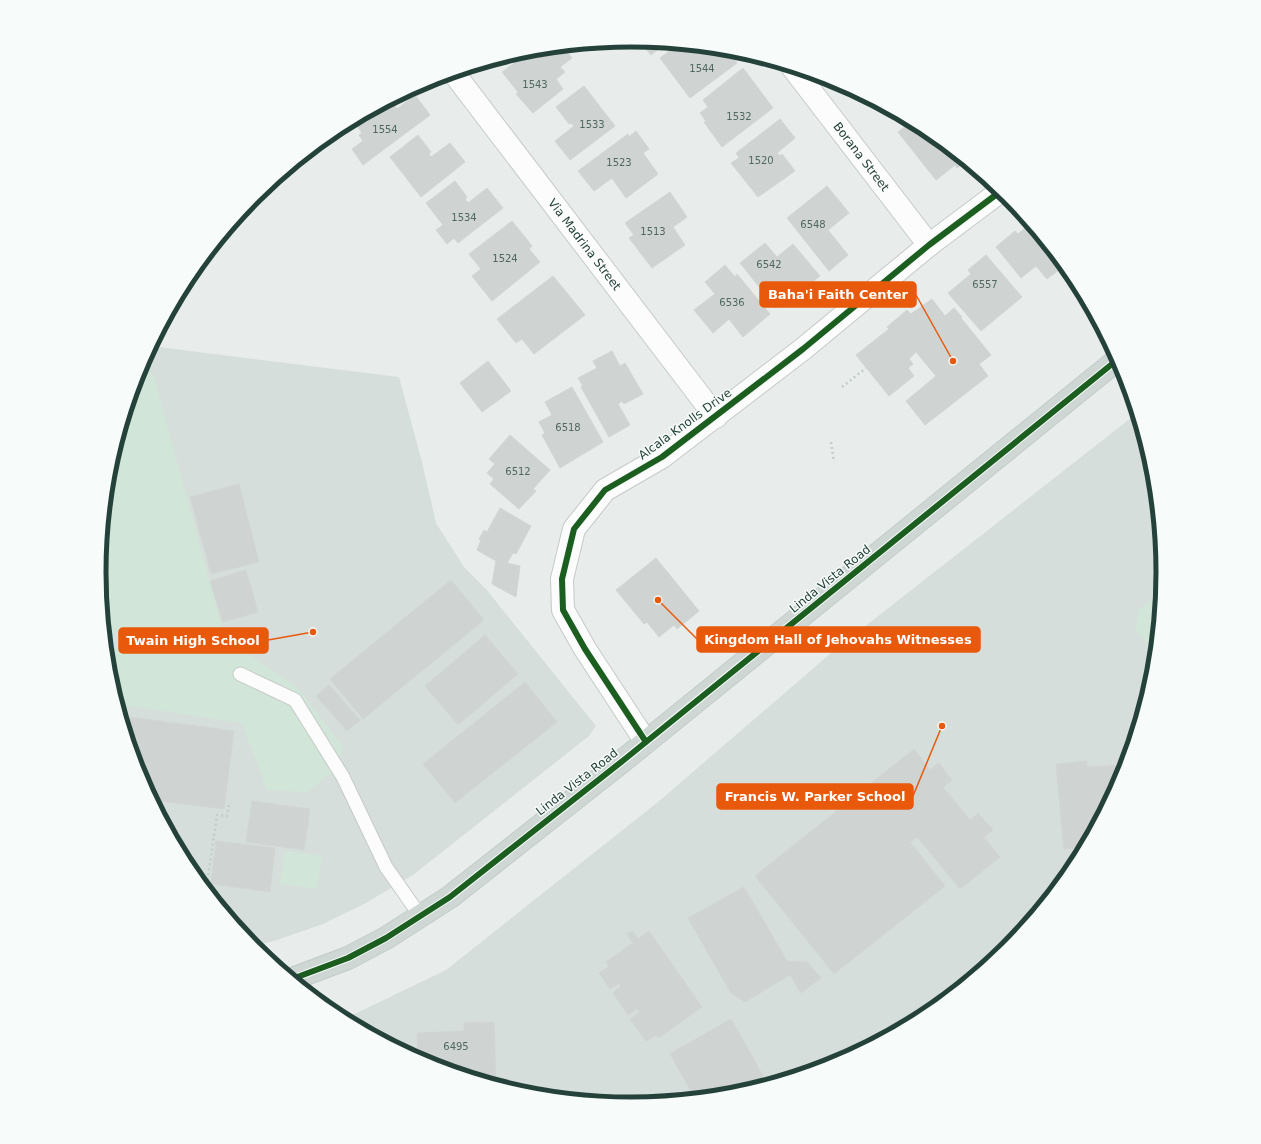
<svg xmlns="http://www.w3.org/2000/svg" width="1261" height="1144" font-family="'DejaVu Sans',sans-serif">
	<style>
		.built { fill: #d6dedb }
		.green { fill: #d1e6d8 }
		.building { fill: #cfd4d2; stroke: #d1d6d4 }
		.lines { fill: none; stroke-linecap: round; stroke-linejoin: round }
		.service-casing { stroke: #c5cac8; stroke-width: 15 }
		.minor-casing { stroke: #c5cac8; stroke-width: 24 }
		.primary-casing { stroke: #c3ccc9; stroke-width: 24 }
		.path { stroke: #c3ccca; stroke-width: 2.5; stroke-dasharray: 2 3; stroke-linecap: butt }
		.service { stroke: #fcfcfc; stroke-width: 13 }
		.minor { stroke: #fcfcfc; stroke-width: 22 }
		.primary { stroke: #cfd7d5; stroke-width: 22 }
		.cycleway-casing { stroke: #f7fbf9; stroke-width: 8 }
		.cycleway { stroke: #1b5e20; stroke-width: 6 }
		.labels { text-anchor: middle; dominant-baseline: central; stroke-width: 3; stroke-linejoin: round; paint-order: stroke }
		.number-label { font-size: 10px; fill: #506761 }
		.street-label { font-size: 12px; fill: #24423a; stroke: #f7fbf9 }
		.rim { fill: none; stroke: #24423a; stroke-width: 5 }
		.leader { fill: none; stroke: #e8590c; stroke-width: 1.5 }
		.callout-dot { fill: #e8590c; stroke: #f7fbf9; stroke-width: 1.5 }
		.callout { fill: #e8590c; stroke: #e8590c; stroke-width: 1.5 }
		.callout-label { font-size: 13px; text-anchor: middle; font-weight: bold; fill: #fff }
	</style>
	<rect width="100%" height="100%" fill="#e8edeb"/>
	<path class="built" d="M151 346 399 377 422 462 436 523 464 567 486 589 596 726 589 736 413 875 366 903 323 924 274 941 252 946 188 867 139 775 109 676 99 572 109 468 139 368Z
		M1136 414 1152 468 1162 572 1152 676 1122 776 1073 868 1007 948 926 1014 834 1064 734 1094 630 1104 526 1094 427 1063 344 1019 446 970 658 802 831 653Z"/>
	<path class="green" d="M138 371 153 374 225 639 296 686 343 747 336 769 307 792 267 790 242 723 117 704 109 676 99 572 109 468Z
		M1160 593 1155 652 1136 631 1138 610Z
		M285 851 322 856 317 889 280 884Z"/>
	<path class="building" d="M639 41 666 43 651 55Z
		M678 45 697 47 700 50 704 47 707 48 710 51 714 48 726 49 737 63 690 98 660 58Z
		M563 47 572 58 560 67 565 72 556 79 563 89 533 113 516 94 518 92 502 72 532 50Z
		M512 55 497 66 493 60Z
		M743 68 773 108 722 147 704 122 706 121 700 113 708 107 703 100Z
		M584 86 615 126 570 160 555 141 574 126 571 123 569 124 556 107Z
		M415 95 430 115 363 165 352 149 363 141 359 135 362 133 357 126 363 121 359 117 390 100 397 109Z
		M780 119 795 138 777 153 780 156 782 154 795 171 758 197 731 163 739 158 736 153Z
		M911 122 926 130 965 162 957 168 955 165 936 180 898 132Z
		M636 131 649 149 643 153 658 174 626 198 612 178 594 191 578 171 628 134 629 137Z
		M418 135 431 152 429 154 431 157 450 143 465 162 421 197 390 157Z
		M455 181 467 197 465 199 468 203 487 188 503 208 458 243 454 238 447 244 436 230 443 225 426 203Z
		M827 186 849 213 828 230 848 255 829 271 787 218Z
		M670 192 687 217 673 227 685 245 652 268 629 238 634 235 625 223Z
		M512 221 532 246 529 249 540 262 492 301 472 276 481 269 469 254Z
		M1030 224 1064 266 1047 279 1036 266 1021 278 996 247 1015 231 1018 234Z
		M765 243 777 257 793 244 820 276 801 291 799 289 776 308 740 263Z
		M986 255 1022 297 981 331 948 293 971 274 968 270Z
		M725 265 735 277 737 274 770 314 743 337 729 319 713 333 694 310 715 294 705 282Z
		M553 276 585 315 534 354 522 339 516 343 497 319Z
		M932 299 945 316 954 308 962 317 961 318 991 355 979 364 988 376 925 425 906 401 936 376 916 352 909 359 913 364 908 368 914 376 889 396 856 355 889 329 887 327 907 310 911 314Z
		M612 351 620 366 625 363 643 394 624 404 622 401 618 404 630 425 609 437 581 387 583 386 578 378 597 368 593 361Z
		M488 361 511 391 482 412 460 383Z
		M572 387 603 442 560 468 542 435 545 433 539 422 552 415 545 402Z
		M510 435 550 470 533 489 536 491 519 509 490 484 494 479 487 473 495 464 489 459Z
		M239 484 259 562 211 574 190 497Z
		M500 508 531 526 516 554 513 553 507 563 520 566 516 597 492 584 496 561 477 550 481 540 479 539 484 530 487 532Z
		M656 558 699 611 677 629 674 625 659 637 647 622 644 624 616 590Z
		M246 570 258 612 223 622 210 581Z
		M451 580 484 620 363 719 330 679Z
		M485 635 518 674 458 725 425 686Z
		M525 682 557 722 455 803 423 764Z
		M329 685 360 720 347 731 316 696Z
		M121 716 234 731 224 809 152 800 139 775Z
		M914 749 930 770 939 763 952 780 943 787 970 820 978 813 993 830 984 837 1000 857 960 889 917 837 910 842 945 886 834 974 755 876Z
		M1087 761V767L1125 765 1122 776 1084 847 1064 849 1056 764Z
		M252 801 310 809 304 850 246 842Z
		M216 841 275 848 270 892 211 884Z
		M744 887 787 961 807 962 821 978 801 993 790 975 745 1002 731 993 688 918Z
		M632 931 638 939 649 931 702 1007 659 1038 656 1035 646 1041 630 1019 640 1012 637 1009 628 1015 613 993 621 986 619 983 610 989 599 973 609 967 606 962 633 943 627 934Z
		M731 1019 766 1081 763 1082 765 1085 734 1094 695 1098 670 1054Z
		M494 1022 496 1085 427 1063 418 1059 417 1033 464 1031V1023Z"/>
	<g class="lines">
		<g class="service-casing">
			<path id="service" d="M240 674 295 700 343 777 386 867 421 917"/>
		</g>
		<g class="minor-casing">
			<g id="minor">
				<path id="s1" d="M793 68 929 245"/>
				<path id="s2" d="M453 72 716 417"/>
				<path d="M646 742 585 649 563 610 562 579 574 529 605 490 662 457 803 349 929 245 1001 191"/>
			</g>
		</g>
		<g class="primary-casing">
			<path id="primary" d="M292 979 348 958 386 938 450 897 625 759 1117 360"/>
		</g>
		<path class="path" d="M842 387 866 368
			M831 442 834 462
			M206 890 217 815 227 816 229 804"/>
		<use href="#service" class="service"/>
		<use href="#minor" class="minor"/>
		<use href="#primary" class="primary"/>
		<g class="cycleway-casing">
			<path id="cycleway" d="M646 742 585 649 563 610 562 579 574 529 605 490 662 457 803 349 929 245 1001 191
				M292 979 348 958 386 938 450 897 625 759 1117 360"/>
		</g>
		<use href="#cycleway" class="cycleway"/>
	</g>
	<g class="labels">
		<g class="number-label">
			<text x="702" y="68">1544</text>
			<text x="535" y="84">1543</text>
			<text x="739" y="116">1532</text>
			<text x="592" y="124">1533</text>
			<text x="385" y="129">1554</text>
			<text x="761" y="160">1520</text>
			<text x="619" y="162">1523</text>
			<text x="464" y="217">1534</text>
			<text x="813" y="224">6548</text>
			<text x="653" y="231">1513</text>
			<text x="505" y="258">1524</text>
			<text x="769" y="264">6542</text>
			<text x="985" y="284">6557</text>
			<text x="732" y="302">6536</text>
			<text x="568" y="427">6518</text>
			<text x="518" y="471">6512</text>
			<text x="456" y="1046">6495</text>
		</g>
		<g class="street-label">
			<text stroke="none"><textPath href="#s1" startOffset="112">Borana Street</textPath></text>
			<text stroke="none"><textPath href="#s2" startOffset="217">Via Madrina Street</textPath></text>
			<text transform="translate(685 424) rotate(-36)">Alcala Knolls Drive</text>
			<text transform="translate(830 579) rotate(-39)">Linda Vista Road</text>
			<text transform="translate(577 782) rotate(-38)">Linda Vista Road</text>
		</g>
	</g>
	<path d="M0 0H1261V1144H0ZM106 572a525 525 0 1 1 1050 0a525 525 0 1 1-1050 0Z" fill="#f7fbf9" fill-rule="evenodd"/>
	<path class="rim" d="M106 572a525 525 0 1 1 1050 0a525 525 0 1 1-1050 0Z"/>
	<path class="leader" d="M953 361L916 295M658 600L697 639M313 632L268 640M942 726L913 796"/>
	<g class="callout-dot">
		<circle cx="953" cy="361" r="4"/>
		<circle cx="658" cy="600" r="4"/>
		<circle cx="313" cy="632" r="4"/>
		<circle cx="942" cy="726" r="4"/>
	</g>
	<g class="callout">
		<rect x="760" y="282" width="156" height="25" rx="4"/>
		<rect x="697" y="627" width="283" height="25" rx="4"/>
		<rect x="119" y="628" width="149" height="25" rx="4"/>
		<rect x="717" y="784" width="196" height="25" rx="4"/>
	</g>
	<g class="callout-label">
		<text x="838" y="299">Baha'i Faith Center</text>
		<text x="838" y="644">Kingdom Hall of Jehovahs Witnesses</text>
		<text x="193" y="645">Twain High School</text>
		<text x="815" y="801">Francis W. Parker School</text>
	</g>
</svg>
